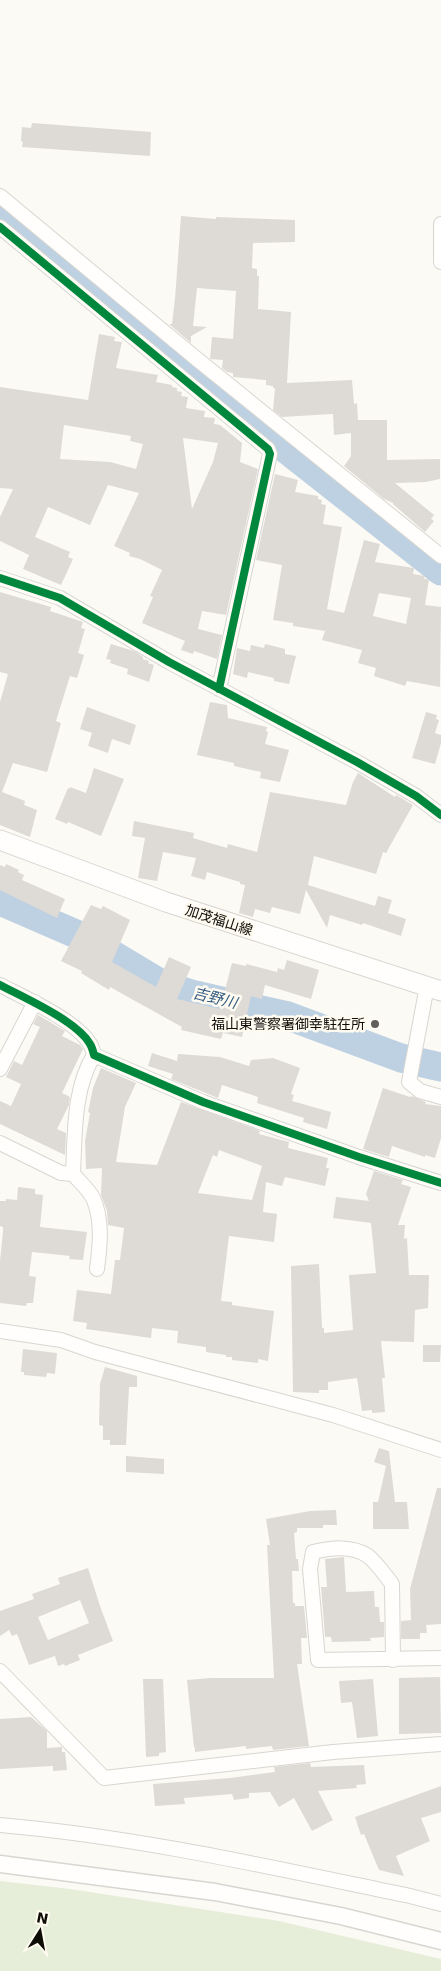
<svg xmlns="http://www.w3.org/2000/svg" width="441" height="1971" font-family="'DejaVu Sans','Noto Sans JP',sans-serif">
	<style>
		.green { fill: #e6edd8 }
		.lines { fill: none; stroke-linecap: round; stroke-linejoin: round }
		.river { stroke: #bed1e2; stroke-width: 29 }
		.building { fill: #dedbd6; fill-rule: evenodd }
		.minor-casing { stroke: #d8d6d0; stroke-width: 16 }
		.tertiary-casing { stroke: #d8d6d0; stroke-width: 19 }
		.secondary-casing { stroke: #d8d6d0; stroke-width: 21 }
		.minor { stroke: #fffefd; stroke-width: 14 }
		.tertiary { stroke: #fffefd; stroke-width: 16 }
		.secondary { stroke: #fffefd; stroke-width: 19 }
		.cycleway-casing { stroke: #fffbf1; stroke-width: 11 }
		.cycleway { stroke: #00873e; stroke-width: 8 }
		.poi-dot { fill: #615f5a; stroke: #fffbf1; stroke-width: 2 }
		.labels { text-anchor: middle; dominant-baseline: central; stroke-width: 5; stroke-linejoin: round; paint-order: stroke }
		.street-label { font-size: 14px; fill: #0e0c07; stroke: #fffbf1 }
		.poi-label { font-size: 14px; fill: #0e0c07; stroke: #fffbf1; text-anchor: end }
		.water-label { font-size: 15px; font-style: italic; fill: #315b82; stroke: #fffbf1 }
	</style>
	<rect width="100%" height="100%" fill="#fcfaf4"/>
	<path class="green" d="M0 1881 70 1889 279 1921 441 1959V1971H0Z"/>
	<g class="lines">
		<path class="river" d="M0 215 230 405 441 571
			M0 901 83 937 163 985 195 995 288 1016 401 1058 441 1067"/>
	</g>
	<path class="building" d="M32 123 151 132 150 156 22 147 23 142 21 141 22 127 31 128Z
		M181 216 216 219V217L295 220V242L253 243 252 268 257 269V276H259L258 309 291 312 287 383 352 380 354 404 357 403 358 420H387V460L440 459V479L426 482 395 483 434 515 431 519 434 521 425 532 393 504V503L384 499 344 466 351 456V433L334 435 333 414 282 417 273 410 275 388H273V386L266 385V380L233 377V373L227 372 222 368 223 360 210 359 212 337 233 339 236 291 197 288 193 326 207 327 191 336V343L169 324H172L175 299Z
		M99 334 115 337 114 341 122 342 116 368 158 375 156 382 172 385V387L177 388V391L182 392 181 396 188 397 186 408 205 411 204 417 215 418 214 424 220 425 242 443 240 462 258 469 226 615 202 611 198 629 222 635 217 659 194 651 193 654 181 650 185 641 142 623 153 597 150 596 162 570 140 559 129 556 130 553 114 546 139 493 108 485 90 525 48 507 35 537 70 552 68 557 73 559 61 585 23 569 29 555 0 541V517L13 489 0 488V387L88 400ZM64 425 131 436 130 441 143 444 136 469 110 462 60 459ZM183 438 218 443 213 462 192 509Z
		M275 474 298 480 295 492 318 496V499L322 500 321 504 326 505 323 524 342 527 327 609 344 613 364 540 380 544 375 562 414 568 413 574 425 576 424 579H429L425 605 441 607 440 687 407 681 405 686 374 676 376 668 358 663 362 650 322 640 325 631 293 626V623L273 620 282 565 256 560ZM379 593 411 598 406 624 373 616Z
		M0 592 51 607 50 611 83 622 81 628 85 629 78 653 84 655 77 678 70 676 56 721 61 723 47 772 13 763 2 792 25 801 24 805 37 810 30 837 0 825V702L8 674 0 672Z
		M111 644 134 651 143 657V659L149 661 148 663 154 665 149 682 127 674 128 669 110 663 111 660 106 659Z
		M265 644 285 649V654L296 656 289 684 274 681V678L248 672 247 678 233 674 237 648 250 651 251 645 264 648Z
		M210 702 227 705 228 718 267 727 266 731 268 732 265 744 289 750 280 782 260 778 261 772 234 766V763L197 755Z
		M87 707 136 725 130 745 112 739 108 753 88 746 92 733 80 729Z
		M426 712 437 715 436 719 439 720 435 733 441 735V743L435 764 412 758Z
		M94 768 124 779 101 836 68 822 67 824 55 819 68 788 69 789 70 787 86 793Z
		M358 773 395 797 396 795 413 805 386 853 383 852 376 874 314 856 308 885 375 906 378 896 392 900 388 913 406 919 401 936 363 923 362 925 330 915 327 928 306 890 300 914 272 907 270 913 255 909 253 917 239 913 245 885 240 884V882L207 872 205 880 191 876 196 858 163 852 157 881 138 878 145 838 132 836 134 821 194 833 193 838 227 848 228 844 257 852 270 792 346 805 353 782Z
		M6 864 19 870 18 872 24 875 22 880 65 899 57 918 0 890V865L5 867Z
		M91 905 101 909 103 906 130 920 112 962 156 987 169 957 191 967 177 999 220 1009 232 963 246 966V964L277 972 278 968 284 970 287 960 319 970 311 999 265 985 262 999 251 996 242 1037 223 1033 221 1039 181 1030 182 1027 110 987 109 990 81 973 82 971 61 961Z
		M38 1015 65 1031 62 1036 80 1045 83 1049 62 1093 70 1097 69 1105 57 1129 66 1133 65 1155 0 1124V1101L11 1106 21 1084 6 1077 14 1061 22 1065 39 1029 40 1027 33 1024Z
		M152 1053 177 1061 178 1054 220 1057 249 1066 251 1060 273 1058 300 1068 291 1094 294 1095 292 1101 331 1112 327 1129 303 1122 304 1118 257 1103 258 1097 222 1085 218 1098 171 1079 173 1074 148 1066Z
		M101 1068 136 1083 125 1107 116 1162 157 1165 181 1102 260 1131 259 1134 289 1142 288 1148 328 1158 326 1168H329L325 1186 285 1177 282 1186 266 1182 263 1212 277 1214 274 1242 229 1236 221 1301 232 1302V1305L274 1311 268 1361 258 1359V1363L232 1360V1357H226V1355L206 1352V1347L177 1343 178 1331 152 1328 151 1338 86 1329 87 1323 73 1321 77 1290 111 1294 115 1260H120L124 1228 108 1225 107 1211 101 1195 102 1168 86 1169 85 1141 90 1113 88 1112 93 1088ZM219 1150 262 1166 252 1200 198 1193 213 1155 217 1157Z
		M383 1088 410 1097 412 1096 426 1102 425 1104 441 1106V1138L435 1158 425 1155V1157L392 1146 389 1157 363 1149Z
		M374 1171 403 1180 401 1184 411 1187 398 1225H405L404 1239 407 1238 409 1275H429L428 1308 415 1310 414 1342 381 1341 385 1378H382L385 1412 372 1413V1410L362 1411 357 1378 328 1382V1390H319V1393L293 1392 291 1266 319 1264 322 1328H324V1333L353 1330 349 1275 376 1273 371 1223 333 1218 336 1197 369 1201 366 1194Z
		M18 1187 35 1189V1194L43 1195 40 1227 87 1232 83 1260 69 1259 70 1256 32 1252 29 1276 36 1277 33 1303H27L26 1306 0 1303V1261L3 1231V1227L0 1226V1201H6V1199L17 1200Z
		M423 1345H441L440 1362H423Z
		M23 1349 57 1353 55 1374 47 1373 46 1377 24 1375V1372H21Z
		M105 1367 137 1376V1387H129L126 1445H110V1440H103V1426L99 1425 100 1384Z
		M379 1448 389 1451 395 1502H407L409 1529H373V1502H378L386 1466 374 1462Z
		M126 1456 164 1459V1474L126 1472Z
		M437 1488H441V1624L426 1625 427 1633H420V1639H401V1621L411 1620 410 1589Z
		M336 1510 337 1525H323V1528H297V1532L294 1533 296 1559H298L299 1571H292L293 1603H295V1606H304L307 1638H301L302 1664H297L309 1746 273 1750 272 1746 246 1749V1746L195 1752V1747L194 1748 187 1680 211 1678H274L267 1545H270L266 1519 310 1511Z
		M344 1557 346 1592 374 1591 375 1607H379L380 1622H384V1637L370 1638 371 1641 332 1642 331 1637H325L321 1587H327L325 1559Z
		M88 1568 100 1606 113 1641 78 1655 80 1660 65 1666 64 1664 58 1666 55 1656 29 1665 17 1634 12 1636 9 1630 0 1636V1611L34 1599 32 1594 60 1584 58 1578ZM80 1600 89 1623 48 1640 38 1617Z
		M440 1677 441 1733 399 1734V1678Z
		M143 1679H163L166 1752 159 1753V1756L146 1757Z
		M373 1679 378 1736 357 1738 352 1702 341 1703 339 1681Z
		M31 1717 47 1731V1748L62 1747V1752H65L67 1770 53 1771V1766L0 1769V1719Z
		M310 1763 311 1767 364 1765 366 1784 356 1785 357 1788 318 1791 333 1820 312 1831 294 1798 279 1807 270 1792 249 1793V1798L234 1800 232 1794 184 1798 185 1804 155 1806 153 1784 230 1778 275 1772 274 1767Z
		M441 1786V1812L421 1818 430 1841 396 1856 404 1876 379 1870 364 1834 361 1835 355 1817Z"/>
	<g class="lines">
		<g class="minor-casing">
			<path id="minor" d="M0 196 198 360 441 556
				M441 224V262
				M0 227 268 449 270 454 219 689
				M0 578 60 598 169 662 357 762 416 796 441 815
				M0 985C23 997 77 1021 90 1044 92 1047 93 1051 94 1055L203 1102 359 1157 441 1183
				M427 986 409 1082 420 1091 441 1097
				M0 1069 35 1002
				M0 1143 61 1173 73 1174C79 1181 89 1190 93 1198 103 1220 100 1246 97 1269
				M73 1174C75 1135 73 1089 94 1055
				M0 1331 61 1340 95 1352 333 1415 441 1450
				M393 1660 392 1584C385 1575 377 1563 368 1556 352 1545 331 1548 313 1552L310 1569 318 1660 441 1658
				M0 1671 104 1778 333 1752 441 1744
				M0 1825C138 1837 274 1868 410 1896L441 1904"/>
		</g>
		<g class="tertiary-casing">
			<path id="tertiary" d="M0 1864 215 1892 341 1916 441 1941"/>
		</g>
		<g class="secondary-casing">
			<path id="secondary" d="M0 840 166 902 441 991"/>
		</g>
		<use href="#minor" class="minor"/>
		<use href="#tertiary" class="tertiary"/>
		<use href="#secondary" class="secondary"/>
		<g class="cycleway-casing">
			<path id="cycleway" d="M0 227 268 449 270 454 219 689
				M0 578 60 598 169 662 357 762 416 796 441 815
				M0 985C23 997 77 1021 90 1044 92 1047 93 1051 94 1055L203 1102 359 1157 441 1183"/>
		</g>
		<use href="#cycleway" class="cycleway"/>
	</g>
	<circle class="poi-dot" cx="375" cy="1024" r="5"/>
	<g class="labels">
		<g class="street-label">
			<text transform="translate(219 920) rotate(18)">加茂福山線</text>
		</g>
		<g class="poi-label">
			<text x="365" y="1024">福山東警察署御幸駐在所</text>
		</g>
		<g class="water-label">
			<text transform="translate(215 998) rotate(14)">吉野川</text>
		</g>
	</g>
	<g transform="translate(40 1931) rotate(11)" stroke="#fffbf1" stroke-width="4" paint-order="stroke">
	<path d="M0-4L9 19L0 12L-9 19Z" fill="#0e0c07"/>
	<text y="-8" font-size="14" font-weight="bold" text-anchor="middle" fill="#0e0c07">N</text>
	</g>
</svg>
